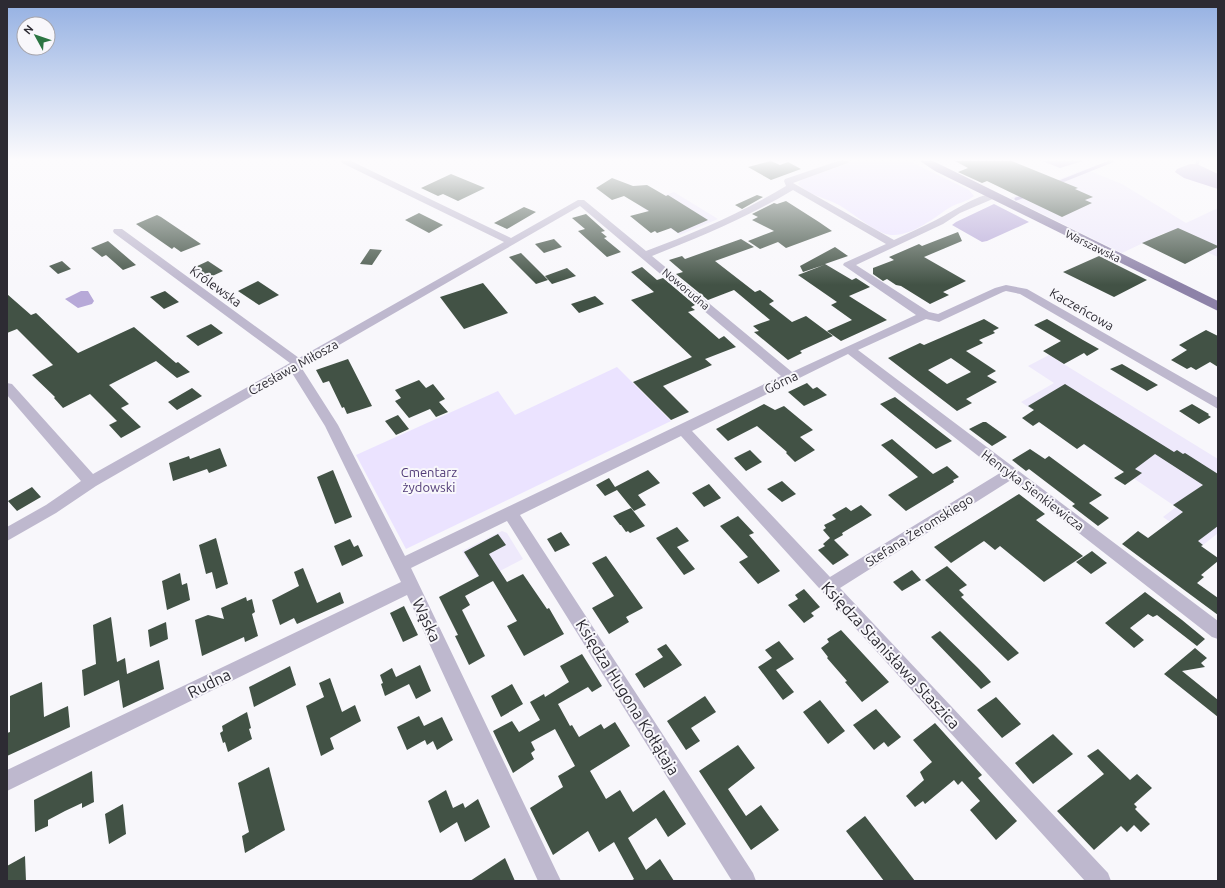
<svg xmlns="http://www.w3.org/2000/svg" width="1225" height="888" font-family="Ubuntu,sans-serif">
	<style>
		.built { fill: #eee9fb }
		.green { fill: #ebe3ff }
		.water { fill: #b7a9d8 }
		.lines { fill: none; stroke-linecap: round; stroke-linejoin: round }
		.stream { stroke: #b7a9d8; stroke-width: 3 }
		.building { fill: #425245; fill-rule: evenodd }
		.minor { fill: #beb8ce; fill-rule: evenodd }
		.major { fill: #8d82a8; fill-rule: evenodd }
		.labels { text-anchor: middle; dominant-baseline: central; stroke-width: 4; stroke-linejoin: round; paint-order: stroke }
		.far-street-label { font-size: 11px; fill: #2d2b33; stroke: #f8f7fb }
		.street-label { font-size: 13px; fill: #2d2b33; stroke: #f8f7fb }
		.park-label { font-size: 13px; fill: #513c78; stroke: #f8f7fb }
		.near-street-label { font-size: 16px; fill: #2d2b33; stroke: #f8f7fb }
	</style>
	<rect width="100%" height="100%" fill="#f8f7fb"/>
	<path class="built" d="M1085 169 1122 184 1186 223 1218 208V257L1164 233 1122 253 1010 198Z
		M674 192 718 219 680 235 639 205Z
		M1049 355 1218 459V533L1203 545 1163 517 1176 507 1021 402 1054 383 1028 366Z
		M502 531 507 533 523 559 481 581 462 551Z"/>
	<path class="green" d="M856 161H909L969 190 974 196C967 202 957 203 949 208 932 219 905 242 883 233 867 226 854 214 839 205 826 198 808 195 798 184L801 180Z
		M617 367 671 421 406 549 356 455 498 391 515 415Z"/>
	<path class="water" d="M1042 161H1083L1060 168Z
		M1190 164H1197L1218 174V189L1184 178 1175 172 1177 169Z
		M994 204 1029 222 987 241 982 242 952 225 956 222Z
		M81 291H88L94 301 92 304 78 308 65 299Z"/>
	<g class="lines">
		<path class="stream" d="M1197 164 1198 161
			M1057 183 1112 161
			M1016 199 1025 196"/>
	</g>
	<path class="building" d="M771 161 780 165 788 162 801 169 771 180 748 167Z
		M955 161H1012L1078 188 1075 189 1093 197 1085 200 1092 203 1062 217 987 181 982 183 958 172 968 168Z
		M451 174 485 188 458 201 443 194 438 196 421 188Z
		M612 178 633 186 647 185 666 196 668 195 708 220 678 233 671 228 657 233 655 231 651 233 630 216 649 211 624 196 612 200 596 188Z
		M757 195 763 197 742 209 735 205Z
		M786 201 819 222 832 231 786 248 778 242 760 249 748 241 774 231 752 220 758 217 752 214 774 203 777 204Z
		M524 207 536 212 507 229 494 223Z
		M419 213 443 225 429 233 405 220Z
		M586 214 605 231 601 232 607 237 604 238 621 252 607 257 578 231 585 229 572 218Z
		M157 215 161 217 201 244 181 252 174 247 172 249 136 224Z
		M1178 228 1218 246V247L1185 264 1142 243Z
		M958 232 962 241 924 257 966 281 943 292 949 295 930 304 901 286 896 285 887 279 883 281 873 274V268L894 260 889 257 919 244 922 246Z
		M554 239 562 247 544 253 535 244Z
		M741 239 754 247 715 261 755 292 760 290 774 301 769 304 792 322 806 316 833 336 800 351 802 353 788 360 754 332 759 331 753 326 770 320 734 290 708 300 676 274 683 272 669 260 682 256 685 259Z
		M108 241 136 265 123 270 106 255 102 257 91 248Z
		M835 247 848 256 825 264 852 280 856 278 870 287 849 296 887 320 841 341 827 331 852 320 831 305 837 302 798 275 824 265 803 272 800 266Z
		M370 249 382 250 372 265 360 264Z
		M521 253 548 280 536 284 509 257Z
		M1099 256 1147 280 1114 297 1063 272Z
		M62 261 71 269 58 274 49 266Z
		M208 261 223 271 206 279 193 268Z
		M642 267 657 280 663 278 695 305 691 307 695 310 688 312 719 339 724 336 736 347 705 359 712 365 663 386 689 412 671 420 633 382 692 357 631 300 654 292 631 272Z
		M567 268 576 276 552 284 545 276Z
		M258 281 279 295 259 305 238 291Z
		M483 283 508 313 464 329 440 297Z
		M165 291 179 302 164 309 150 297Z
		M7 294 31 315 36 313 78 353 134 327 176 363 178 362 190 372 177 378 156 361 109 385 129 404 121 408 141 427 121 438 109 425 117 421 90 394 63 408 54 398 55 397 32 375 53 365 17 329 7 333Z
		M595 296 604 304 579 313 571 304Z
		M984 319 999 328 993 331 995 333 979 340 983 343 966 351 996 371 987 376 997 382 966 399 972 403 957 411 888 358 920 343 924 345ZM951 358 971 372 947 384 928 370Z
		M1047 319 1083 340 1099 349 1087 356 1084 353 1064 364 1043 351 1061 341 1034 325Z
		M211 324 223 333 198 346 186 336Z
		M1206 330 1218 336V367L1210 362 1196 370 1191 367 1187 369 1171 360 1187 350 1179 345Z
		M348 359 372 406 347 414 344 407 342 408 329 381 323 383 316 370Z
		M1122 364 1158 385 1147 391 1110 369Z
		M419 380 426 388 433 384 445 399 439 402 448 412 436 417 430 409 409 418 395 401 401 398 395 390Z
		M807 383 813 389 817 387 827 395 804 406 788 392Z
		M1065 384 1174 452 1177 450 1183 454 1185 453 1218 474V526L1198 541 1203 545 1201 546 1218 558V561L1201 575 1204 577 1197 583 1218 598V615L1122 544 1138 531 1148 538 1183 512 1173 505 1203 485 1155 454 1135 469 1142 473 1125 485 1114 478 1124 472 1084 444 1077 449 1039 422 1033 426 1022 418 1034 410 1028 406Z
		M192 388 202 396 177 410 168 402Z
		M895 397 921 417 952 441 936 449 880 404Z
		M764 404 775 410 784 406 813 430 800 437 815 450 795 462 786 453 787 452 757 426 728 441 716 429Z
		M1192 404 1209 414 1208 415 1211 417 1199 424 1179 411Z
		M398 415 409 429 396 435 385 421Z
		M983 422H986L1007 437 992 446 969 429Z
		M892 439 933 474 947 466 959 477 953 480 954 482 906 511 888 495 918 477 881 445Z
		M220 448 227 466 209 473 207 469 173 481 169 463 189 456 190 459Z
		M1030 449 1045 459 1049 456 1102 495 1089 503 1109 518 1098 526 1072 506 1075 504 1029 469 1026 471 1012 460Z
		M750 450 762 462 746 471 734 458Z
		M333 470 352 517 335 524 317 477Z
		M648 470 660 483 638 495 646 505 634 511 617 490 605 496 596 485 609 478 615 487Z
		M782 481 796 494 782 502 767 489Z
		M709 484 721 498 704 507 692 493Z
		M32 487 41 497 17 511 8 501Z
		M1019 494 1045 514 1036 520 1083 556 1044 582 1000 546 995 550 984 541 951 563 934 547Z
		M861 505 872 515 842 533 843 535 834 540 849 555 833 565 818 550 825 546 823 544 830 538 823 530 826 528 824 525 836 519 832 515 846 507 851 511Z
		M631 508 645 526 630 533 628 531 626 532 621 525H620L613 516Z
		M738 516 754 533 749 535 780 571 758 584 739 562 748 557 720 526Z
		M677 527 689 541 677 547 695 569 684 575 656 538Z
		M561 532 570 545 555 552 547 539Z
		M498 534 506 545 489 554 507 582 523 574 547 609 549 608 564 634 524 656 507 626 517 621 493 581 465 596 470 605 462 610 485 656 469 665 455 636 458 635 439 597 479 576 464 552Z
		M216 538 228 584 216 589 212 572 206 574 199 545Z
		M350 539 354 547 358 545 363 556 342 566 334 546Z
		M1092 551 1107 563 1091 574 1076 562Z
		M606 556 643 608 626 617 629 622 609 634 592 608 614 596 592 563Z
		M947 566 967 585 959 590 964 595 961 597 1019 653 1008 661 925 580Z
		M303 568 317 603 340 592 344 603 297 624 294 618 280 625 272 600 299 586 294 572Z
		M912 570 921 580 902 591 893 582Z
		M180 573 182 585 187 583 190 600 167 610 162 581Z
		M804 589 820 607 811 613 814 616 804 623 788 605 798 599 795 595Z
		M1145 592 1182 620 1205 639 1197 646 1157 615 1153 617 1148 614 1130 628 1144 640 1134 648 1105 623Z
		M246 597 247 601 252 599 255 612 252 614 258 636 245 642 244 637 202 656 195 620 208 615 224 619 221 608Z
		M404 606 418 635 403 642 390 613Z
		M111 617 117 662 125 658 127 674 159 660 164 689 123 708 119 680 84 696 82 670 96 664 93 625Z
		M166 622 168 639 150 647 148 630Z
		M841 630 889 682 862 702 845 682 847 681 827 658 828 657 821 648 829 642 827 639Z
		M940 631 979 669 991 682 981 689 931 637Z
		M779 641 794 659 776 670 794 692 783 700 758 667 772 658 765 650Z
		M666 644 682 665 644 688 635 674 663 657 657 649Z
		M1195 648 1207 658 1201 663 1205 667 1182 671 1218 700V717L1164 674Z
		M582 654 602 686 592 692 588 687 558 704 570 726 572 725 579 737 601 724 604 729 615 722 630 746 590 771 606 799 620 790 633 812 664 790 686 824 668 837 656 818 628 838 646 870 660 859 674 881H631L634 879 614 842 599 852 588 831 553 855 530 808 563 787 558 776 575 766 555 729 531 742 535 750 531 753 534 759 513 773 493 731 512 721 519 732 540 720 530 702 544 694 545 697 569 682 560 666Z
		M420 665 431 691 416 699 409 684 385 696 381 684 383 683 380 675 392 668 396 677Z
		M290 666 296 685 254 707 249 687Z
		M330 678 342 712 355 705 361 721 330 738 334 749 321 756 306 706 324 697 319 683Z
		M42 682 44 717 68 706 70 727 7 756V733L10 732V696Z
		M512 684 523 704 501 717 491 696Z
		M705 696 716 712 691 728 700 741 686 750 667 721Z
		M996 697 1021 724 1002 738 977 710Z
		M820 700 845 731 828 744 803 712Z
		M876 709 901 737 888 747 884 742 874 750 853 725Z
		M247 712 251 728 249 729 252 739 228 752 225 742 223 743 220 733 223 731 222 726Z
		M419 716 424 726 442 717 453 740 437 750 433 741 427 745 425 740 407 750 397 727Z
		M935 723 982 775 978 778 1017 821 996 840 970 810 980 801 962 781 958 785 954 780 925 804 923 801 915 807 906 796 924 780 920 772 932 762 913 740Z
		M1053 734 1073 754 1033 784 1015 763Z
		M738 745 755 768 728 789 746 816 761 805 779 830 751 850 699 771Z
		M1098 749 1130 780 1137 774 1152 788 1134 804 1137 807 1135 809 1150 824 1141 832 1134 825 1127 832 1121 826 1094 850 1057 811 1104 774 1087 756Z
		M269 767 285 830 245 853 242 836 249 832 238 783Z
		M92 771 94 802 82 808V803L65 811 48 820V826L35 832 34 800Z
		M446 790 453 808 463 803 465 808 478 799 490 827 465 842 457 822 440 833 428 801Z
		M123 804 126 834 109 844 105 814Z
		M865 816 915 881H884L846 831Z
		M25 856 26 881H7V866Z
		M505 858 515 881H470Z"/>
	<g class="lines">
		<path class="minor" d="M341 161H351L511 238 578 200H584L646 251C694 233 742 213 786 186L784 181 785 179 838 161H849L848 163 793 183 894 240C908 233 923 227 936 220 948 214 983 191 995 194L997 196 995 198 960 213 943 224 856 265 929 312 938 314 995 288 1006 285 1027 289 1218 398V409L1020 294 1006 291 1003 292 943 320 939 322 926 319 858 350 1218 621V639L1212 637 1011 480 840 588 1108 873 1111 881H1085L681 436 520 515 753 873 756 881H732L507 521 411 568 561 881H538L407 595 7 791V770L401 582 325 426 292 373 96 486 56 513 7 541V527L46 505 81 481 7 395V383L12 384 93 474 290 363 114 233 113 231 114 229H122L299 358 504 242 342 163ZM793 190 886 244 844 263 843 265 916 315 792 372 652 256C700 237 748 217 793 190ZM580 206 781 376 405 556 338 425 301 367ZM848 354 1000 473 830 577 692 431Z"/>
		<path class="major" d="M920 161H933L1218 301V311L935 171Z"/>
	</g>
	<linearGradient id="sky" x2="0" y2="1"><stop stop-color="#94b0e2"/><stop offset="0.56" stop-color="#fcfbfd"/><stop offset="1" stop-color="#fcfbfd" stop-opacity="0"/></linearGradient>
	<rect width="1225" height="285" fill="url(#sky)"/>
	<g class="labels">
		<g class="far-street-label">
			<text transform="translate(1093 246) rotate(26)">Warszawska</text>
			<text transform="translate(686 289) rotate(40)">Noworudna</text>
		</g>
		<g class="street-label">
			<text transform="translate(216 286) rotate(36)">Królewska</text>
			<text transform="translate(1082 309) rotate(30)">Kaczeńcowa</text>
			<text transform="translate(293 367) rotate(-29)">Czesława Miłosza</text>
			<text transform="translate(781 382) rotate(-26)">Górna</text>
			<text transform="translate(1033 490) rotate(37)">Henryka Sienkiewicza</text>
			<text transform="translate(919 530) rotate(-32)">Stefana Żeromskiego</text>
		</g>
		<g class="park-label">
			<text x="429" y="472">Cmentarz<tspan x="429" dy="15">żydowski</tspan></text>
		</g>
		<g class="near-street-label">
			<text transform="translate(427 620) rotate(65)">Wąska</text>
			<text transform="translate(891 655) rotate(47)">Księdza Stanisława Staszica</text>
			<text transform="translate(209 683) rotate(-26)">Rudna</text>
			<text transform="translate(628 697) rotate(58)">Księdza Hugona Kołłątaja</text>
		</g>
	</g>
	<rect width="1225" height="888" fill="none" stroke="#2d2b33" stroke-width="16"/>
	<g transform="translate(36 36) rotate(310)"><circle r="19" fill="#f8f7fb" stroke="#a7a5ab"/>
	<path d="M0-3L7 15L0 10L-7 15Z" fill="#2b7542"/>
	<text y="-6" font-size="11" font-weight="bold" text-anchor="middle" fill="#2d2b33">N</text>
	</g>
</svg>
